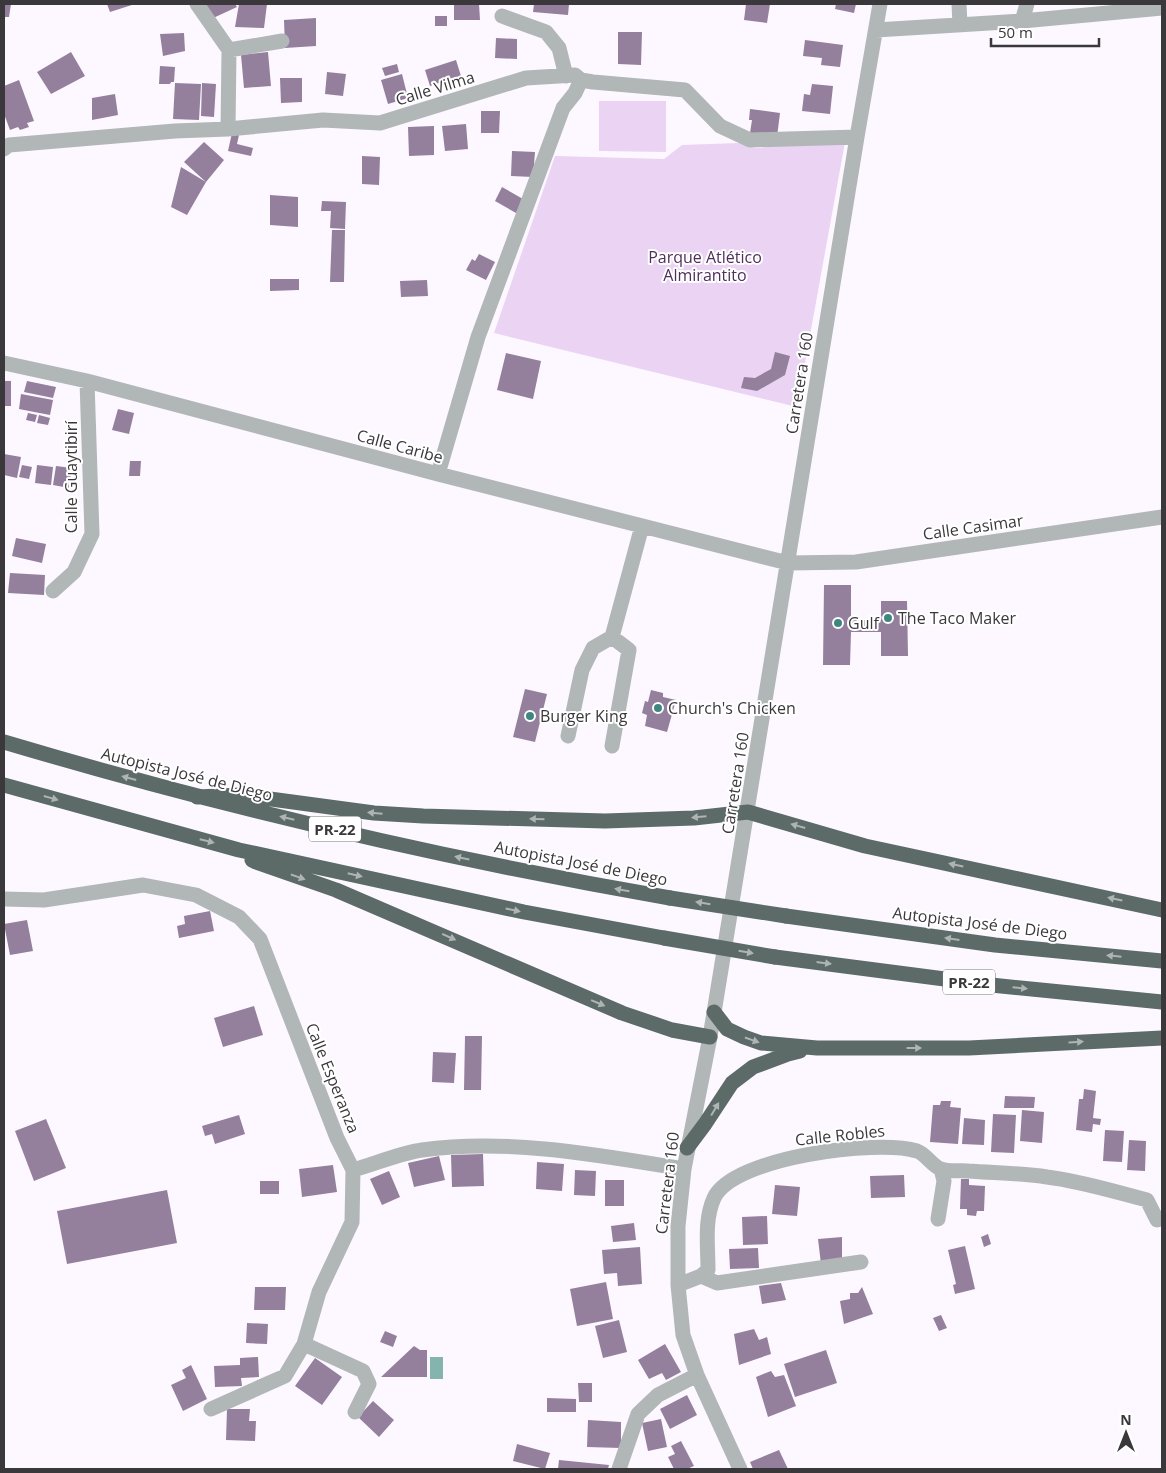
<svg xmlns="http://www.w3.org/2000/svg" width="1166" height="1473" font-family="'Open Sans',sans-serif">
	<style>
		.green { fill: #ead3f3 }
		.water { fill: #84b4ae }
		.building { fill: #947f9d }
		.lines { fill: none; stroke-linecap: round; stroke-linejoin: round }
		.minor { stroke: #b0b7b6; stroke-width: 15 }
		.highway { stroke: #5c6a68; stroke-width: 15 }
		.highway-bridge { stroke: #5c6a68; stroke-width: 15 }
		.oneway { fill: #aeb4b4 }
		.poi-dot { fill: #3f867f; stroke: #fff; stroke-width: 2 }
		.labels { text-anchor: middle; dominant-baseline: central; stroke-width: 4; stroke-linejoin: round; paint-order: stroke }
		.shield { fill: #fff; stroke: #767476; stroke-width: 1 }
		.shield-label { font-size: 15px; font-weight: bold; fill: #3b383c }
		.street-label { font-size: 16px; fill: #3b383c; stroke: #fff }
		.park-label { font-size: 16px; fill: #4f305b; stroke: #fff }
		.poi-label { font-size: 16px; fill: #3b383c; stroke: #fff; text-anchor: start }
	</style>
	<rect width="100%" height="100%" fill="#fdf8ff"/>
	<path class="green" d="M599 101H666V152L599 151Z
		M845 142 797 407 494 333 555 156 664 159 682 145 739 143 755 148Z"/>
	<path class="water" d="M430 1357H443V1379H430Z"/>
	<path class="building" d="M4 4H11L9 17H4Z
		M107 4H135L110 12Z
		M204 4H235L237 7 211 19Z
		M239 4H267L264 28 235 27Z
		M454 4H479L480 20H454Z
		M534 4H569L568 15 533 12Z
		M746 4H770L767 23 744 20Z
		M836 4H856L854 13 835 9Z
		M435 16H447V26H435Z
		M316 18V46L285 48 284 20Z
		M618 32H642L641 65 618 64Z
		M184 33 185 51 163 56 160 34Z
		M496 38 517 39V59L495 58Z
		M805 40 843 45 840 67 821 65 822 58 803 56Z
		M71 52 85 76 51 94 37 72Z
		M268 52 271 86 244 88 241 55Z
		M456 60 461 76 449 80 451 85 443 87 442 82 430 86 425 70Z
		M397 64 399 72 385 76 382 68Z
		M160 66 175 67 174 82H171L170 84H159Z
		M327 72 346 74 343 96 325 94Z
		M402 74 408 98 388 104 381 80Z
		M280 78H302V102L281 103Z
		M19 80 34 121 27 123 29 127 20 130 18 127 10 130 4 114V86Z
		M175 83 201 84 199 120 173 119Z
		M202 83 216 84 214 117 201 116Z
		M812 84 833 86 830 114 802 111 804 94 810 95Z
		M115 94 118 115 92 120V98Z
		M750 109 780 113 777 137 750 133 752 120H749Z
		M481 111H500L499 133H481Z
		M466 124 468 149 445 151 442 126Z
		M434 126V155L409 156 408 127Z
		M232 133 239 135 237 144 253 148 251 156 228 151Z
		M204 142 224 160 206 182 187 215 171 207 181 167 206 182 184 162Z
		M512 151 535 152 533 177 511 176Z
		M362 156 380 157 379 185 362 184Z
		M502 187 523 199 516 213 495 201Z
		M270 195 298 197V227L270 225Z
		M322 201 346 202 345 229 330 228 331 211H321Z
		M332 230H345L344 282H330Z
		M479 254 495 262 486 280 466 270 472 259 475 261Z
		M270 279H299V290L270 291Z
		M427 280 428 296 401 297 400 281Z
		M775 352 790 356 785 375 757 391 741 388 744 377 755 378 771 369Z
		M506 353 541 361 533 399 497 390Z
		M4 381H11V406H4Z
		M27 381 56 387 53 398 24 392Z
		M21 394 53 400 50 415 19 409Z
		M118 409 134 413 129 434 112 430Z
		M28 413 37 415 35 422 26 420Z
		M39 415 50 418 48 425 37 423Z
		M4 454 21 457 17 478 4 475Z
		M130 461H141L140 476H129Z
		M22 465 32 467 29 479 19 477Z
		M37 465 53 467 51 485 35 483Z
		M56 466 72 468 69 488 53 485Z
		M16 538 46 544 42 563 12 556Z
		M10 573 45 575 44 595 8 593Z
		M824 585H851V620H881V601H907L908 656H881V632H851L850 665H823Z
		M525 689 547 694 535 742 513 737Z
		M651 690 663 693V697L676 700 667 732 645 726 647 715 642 713 645 701 648 702Z
		M210 911 214 931 179 938 177 926 185 924 184 916Z
		M27 920 33 951 10 955 4 924Z
		M254 1006 263 1035 223 1047 214 1018Z
		M465 1036H482L481 1090H464Z
		M433 1052 456 1053 454 1083 432 1082Z
		M1084 1089 1096 1091 1093 1118 1101 1119 1100 1125 1093 1124 1092 1132 1076 1130 1079 1099H1083Z
		M1005 1096 1035 1097 1034 1108H1004Z
		M941 1101H951L950 1107 961 1108 958 1144 930 1142 933 1105H940Z
		M1022 1110 1044 1112 1042 1143 1020 1141Z
		M993 1114 1016 1115 1014 1153 991 1152Z
		M239 1115 245 1134 215 1144 212 1134 205 1136 202 1126Z
		M964 1118 985 1120 984 1145 962 1144Z
		M46 1119 66 1168 34 1181 15 1131Z
		M1105 1130 1124 1131 1122 1162 1103 1161Z
		M1129 1140 1146 1141 1145 1171 1127 1170Z
		M483 1154 484 1186 452 1187 451 1155Z
		M439 1156 445 1180 414 1187 408 1163Z
		M537 1162 564 1164 562 1191 536 1189Z
		M333 1165 337 1192 302 1197 299 1169Z
		M575 1170 596 1171 595 1196 574 1195Z
		M389 1171 400 1197 382 1205 370 1179Z
		M904 1175 905 1197 871 1198 870 1176Z
		M961 1179H969V1185L985 1186 984 1211H977L976 1216 967 1215V1209H960Z
		M605 1180H624V1206H605Z
		M260 1181H279V1194H260Z
		M775 1185 800 1187 797 1216 772 1214Z
		M167 1190 177 1243 67 1264 57 1211Z
		M767 1216 768 1244 743 1245 742 1217Z
		M634 1223 636 1240 613 1242 611 1226Z
		M988 1234 991 1244 984 1247 981 1237Z
		M842 1237V1262L821 1264 818 1239Z
		M965 1246 975 1289 955 1294 953 1285 956 1284 948 1250Z
		M640 1247 642 1284 618 1286 617 1273 604 1274 602 1250Z
		M758 1248 759 1268 730 1269 729 1249Z
		M606 1282 613 1319 577 1326 570 1289Z
		M781 1283 786 1300 762 1304 759 1286Z
		M255 1287H286L285 1310H254Z
		M862 1287 873 1314 844 1324 840 1301 850 1299V1293H858Z
		M941 1315 947 1328 939 1331 933 1318Z
		M619 1320 627 1352 603 1358 595 1326Z
		M247 1323 268 1324 267 1344 246 1343Z
		M754 1329 759 1340 767 1337 771 1354 739 1365 734 1334Z
		M385 1331 397 1336 393 1347 380 1342Z
		M665 1344 681 1372 666 1380 662 1373 649 1379 638 1360Z
		M414 1346 420 1350H427V1377H381Z
		M826 1350 837 1383 795 1397 784 1364Z
		M258 1357 259 1377 241 1378 242 1386 215 1387 214 1366 240 1365V1358Z
		M315 1358 342 1377 322 1405 295 1386Z
		M191 1365 207 1399 183 1411 171 1385 186 1378 182 1370Z
		M771 1371 775 1377 784 1375 796 1406 768 1417 756 1377Z
		M578 1383H592V1402H579Z
		M687 1395 697 1415 670 1429 660 1409Z
		M547 1398 576 1399V1412H547Z
		M373 1401 394 1420 379 1437 358 1417Z
		M227 1409H250L249 1421H256L255 1441 226 1440Z
		M661 1419 667 1447 648 1451 642 1423Z
		M588 1420 621 1422V1448L587 1447Z
		M681 1441 694 1466 687 1469H674L668 1457 675 1454 671 1446Z
		M517 1444 550 1453 545 1469 513 1461Z
		M779 1450 788 1469H753L750 1462Z
		M559 1460 609 1465 608 1469H558Z"/>
	<g class="lines">
		<path class="minor" d="M197 4 229 50 228 129
			M959 4 960 25
			M502 16 546 32 559 48 566 76
			M1022 21 1027 4
			M876 30 1022 21 1162 8
			M229 50 282 41
			M4 149 9 145 175 131 228 129 323 120 380 123 526 78 575 75 581 80 593 82 685 90 720 126 750 140 857 137
			M4 363 87 381 438 474 788 563 856 562 1162 517
			M438 474 478 337 563 108 575 93 581 80
			M53 591 74 572 92 534 87 381
			M612 637 629 650 612 746
			M568 736 582 670 593 648 612 637 642 526
			M4 899 44 900 143 885 196 895 239 917 260 939 337 1138 353 1170C374 1164 401 1153 422 1150 507 1138 599 1155 684 1169
			M938 1219 944 1181 941 1169
			M701 1276 717 1283 861 1262
			M678 1285 701 1276 708 1270C708 1246 704 1220 714 1198 733 1157 877 1139 917 1151 926 1154 932 1166 941 1169 949 1172 960 1170 968 1171 994 1173 1021 1173 1047 1177 1081 1181 1115 1192 1147 1200L1157 1220
			M304 1344 363 1371 369 1384 355 1412
			M211 1409 285 1376 304 1344 319 1292 352 1222 353 1170
			M619 1469 638 1414 658 1395 697 1375
			M740 1469 697 1375 683 1335 678 1285V1226L684 1169 710 1037 857 137 880 4"/>
		<path class="highway" d="M4 742C222 807 445 859 670 898
			M4 785 239 850 524 912 664 938
			M197 797 241 795 374 813 423 816 605 821 694 818 748 812 865 846 1162 910
			M252 860 256 862 336 890 622 1013 672 1030 710 1037
			M786 916 995 945 1162 961
			M775 957 991 985 1162 1002
			M714 1012 727 1029 744 1037 761 1043 817 1048H969L1162 1038
			M687 1148 705 1124 732 1083 753 1067 788 1054 800 1051"/>
		<path class="highway-bridge" d="M670 898 786 916
			M664 938 775 957"/>
	</g>
	<defs><path id="oneway-solid" d="M-6-.8H1V-3.2L6.5 0L1 3.2V.8H-6Z" transform="scale(1.25)"/></defs>
	<g class="oneway">
		<use href="#oneway-solid" transform="translate(129 778) rotate(-165)"/>
		<use href="#oneway-solid" transform="translate(51 798) rotate(16)"/>
		<use href="#oneway-solid" transform="translate(375 813) rotate(-175)"/>
		<use href="#oneway-solid" transform="translate(699 817) rotate(175)"/>
		<use href="#oneway-solid" transform="translate(287 818) rotate(-167)"/>
		<use href="#oneway-solid" transform="translate(537 819) rotate(-178)"/>
		<use href="#oneway-solid" transform="translate(798 826) rotate(-164)"/>
		<use href="#oneway-solid" transform="translate(207 841) rotate(14)"/>
		<use href="#oneway-solid" transform="translate(462 858) rotate(-168)"/>
		<use href="#oneway-solid" transform="translate(956 865) rotate(-168)"/>
		<use href="#oneway-solid" transform="translate(355 875) rotate(13)"/>
		<use href="#oneway-solid" transform="translate(298 877) rotate(19)"/>
		<use href="#oneway-solid" transform="translate(622 890) rotate(-170)"/>
		<use href="#oneway-solid" transform="translate(1115 899) rotate(-168)"/>
		<use href="#oneway-solid" transform="translate(703 903) rotate(-171)"/>
		<use href="#oneway-solid" transform="translate(513 910) rotate(12)"/>
		<use href="#oneway-solid" transform="translate(449 937) rotate(24)"/>
		<use href="#oneway-solid" transform="translate(952 939) rotate(-172)"/>
		<use href="#oneway-solid" transform="translate(746 952) rotate(10)"/>
		<use href="#oneway-solid" transform="translate(1114 956) rotate(-174)"/>
		<use href="#oneway-solid" transform="translate(824 963) rotate(7)"/>
		<use href="#oneway-solid" transform="translate(1020 988) rotate(6)"/>
		<use href="#oneway-solid" transform="translate(598 1003) rotate(23)"/>
		<use href="#oneway-solid" transform="translate(752 1040) rotate(19)"/>
		<use href="#oneway-solid" transform="translate(1076 1042) rotate(-3)"/>
		<use href="#oneway-solid" transform="translate(914 1048)"/>
		<use href="#oneway-solid" transform="translate(715 1109) rotate(-59)"/>
	</g>
	<g class="poi-dot">
		<circle cx="888" cy="618" r="5"/>
		<circle cx="838" cy="623" r="5"/>
		<circle cx="658" cy="708" r="5"/>
		<circle cx="530" cy="716" r="5"/>
	</g>
	<g class="labels">
		<g class="shield">
			<rect x="309" y="816.5" width="52" height="25" rx="4"/>
			<rect x="943" y="969.5" width="52" height="25" rx="4"/>
		</g>
		<g class="shield-label">
			<text x="335" y="829">PR-22</text>
			<text x="969" y="982">PR-22</text>
		</g>
		<g class="street-label">
			<text transform="translate(435 88) rotate(-17)">Calle Vilma</text>
			<text transform="translate(799 383) rotate(-81)">Carretera 160</text>
			<text transform="translate(400 446) rotate(15)">Calle Caribe</text>
			<text transform="translate(71 477) rotate(-90)">Calle Guaytibirí</text>
			<text transform="translate(973 527) rotate(-8)">Calle Casimar</text>
			<text transform="translate(187 774) rotate(14)">Autopista José de Diego</text>
			<text transform="translate(735 783) rotate(-81)">Carretera 160</text>
			<text transform="translate(581 863) rotate(11)">Autopista José de Diego</text>
			<text transform="translate(980 923) rotate(7)">Autopista José de Diego</text>
			<text transform="translate(333 1078) rotate(68)">Calle Esperanza</text>
			<text transform="translate(840 1135) rotate(-6)">Calle Robles</text>
			<text transform="translate(667 1183) rotate(-83)">Carretera 160</text>
		</g>
		<g class="park-label">
			<text x="705" y="257">Parque Atlético<tspan x="705" dy="18">Almirantito</tspan></text>
		</g>
		<g class="poi-label">
			<text x="898" y="618">The Taco Maker</text>
			<text x="848" y="623">Gulf</text>
			<text x="668" y="708">Church's Chicken</text>
			<text x="540" y="716">Burger King</text>
		</g>
	</g>
	<rect width="1166" height="1473" fill="none" stroke="#3b383c" stroke-width="10"/>
	<g transform="translate(1126 1433)" stroke="#ffffff" stroke-width="4" paint-order="stroke">
	<path d="M0-4L9 19L0 12L-9 19Z" fill="#3b383c"/>
	<text y="-8" font-size="14" font-weight="bold" text-anchor="middle" fill="#3b383c">N</text>
	</g>
	<path d="M991 38v8h108v-8" fill="none" stroke="#3b383c" stroke-width="2.5"/>
	<text x="998" y="38" font-size="15" fill="#3b383c" stroke="#ffffff" stroke-width="4" paint-order="stroke">50 m</text>
</svg>
